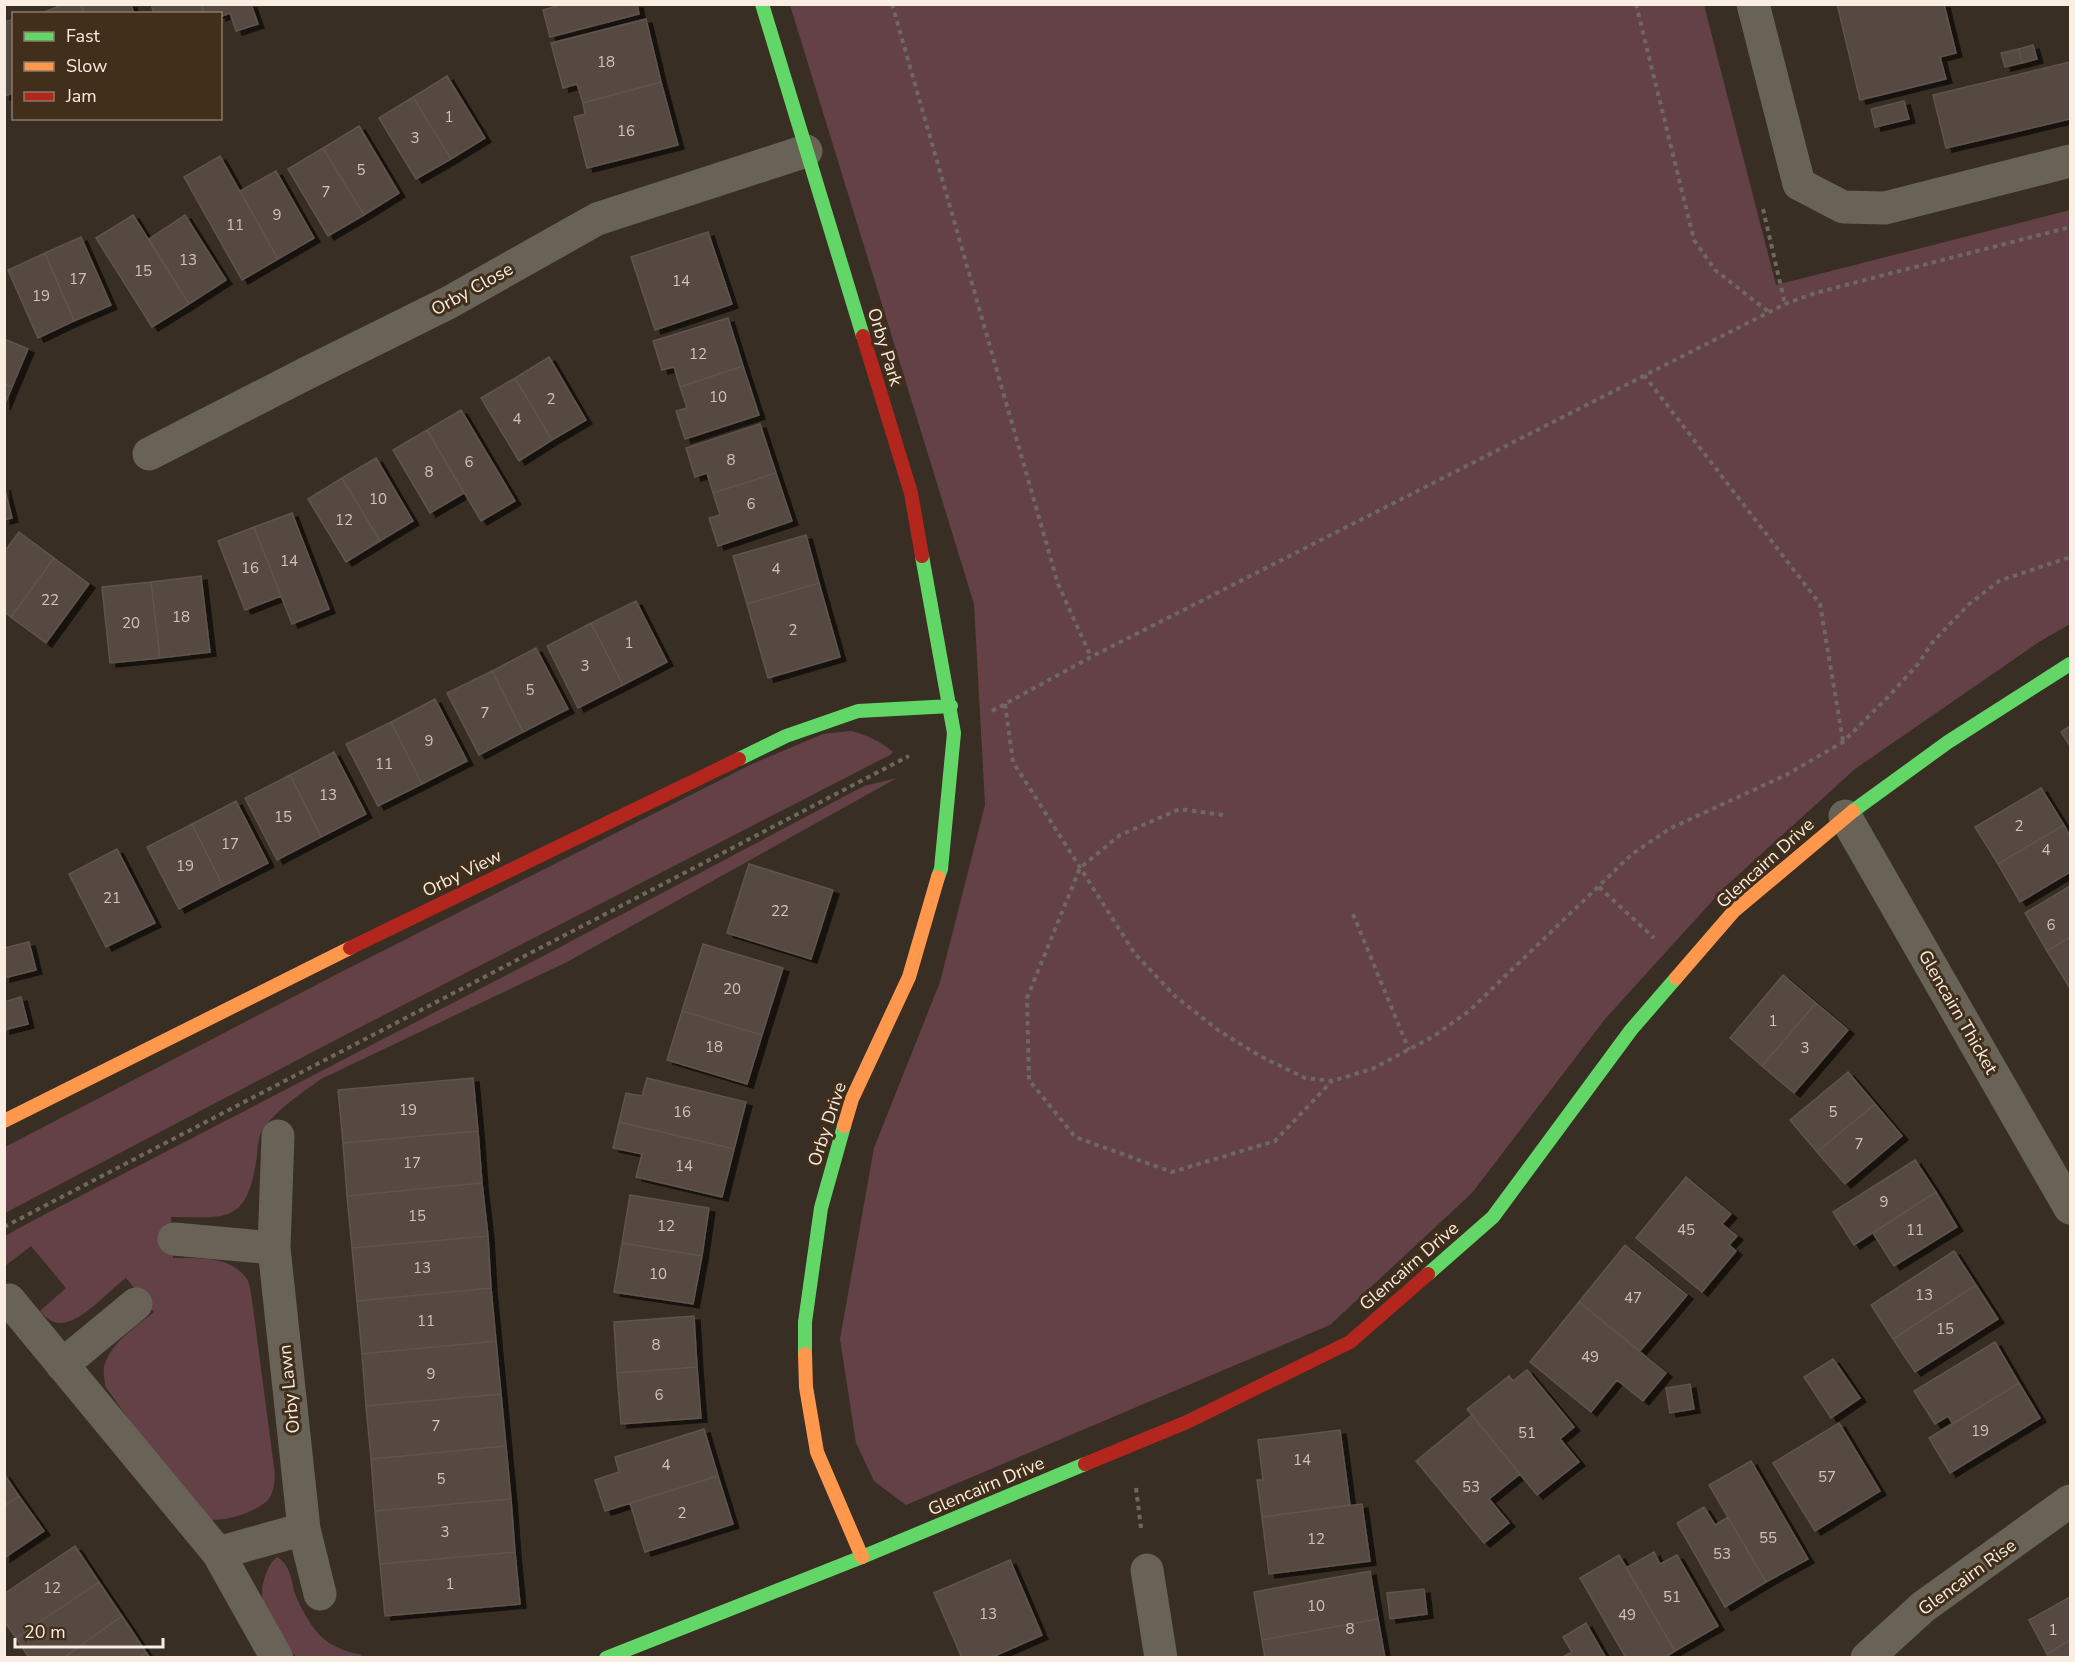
<svg xmlns="http://www.w3.org/2000/svg" width="2075" height="1662" font-family="'Nunito Sans',sans-serif">
	<style>
		.green { fill: #634147 }
		.building { fill: #544a43; stroke: #5f544d; stroke-width: 1.5; filter: url(#shadow) }
		.lines { fill: none; stroke-linecap: round; stroke-linejoin: round }
		.path { stroke: #6e685e; stroke-width: 4; stroke-dasharray: 4.5 4.5; stroke-linecap: butt }
		.street { stroke: #686356; stroke-width: 33 }
		.fast { stroke: #63d668; stroke-width: 14 }
		.slow { stroke: #ff974d; stroke-width: 14 }
		.jam { stroke: #b3261e; stroke-width: 14 }
		.labels { text-anchor: middle; dominant-baseline: central; stroke-width: 6; stroke-linejoin: round; paint-order: stroke }
		.number-label { font-size: 15px; fill: #d0c4ba }
		.street-label { font-size: 18px; fill: #faede1; stroke: #412e1b }
	</style>
	<defs>
		<filter id="shadow"><feDropShadow dx="6" dy="4" stdDeviation="0" flood-color="#0009"/></filter>
	</defs>
	<rect width="100%" height="100%" fill="#392e23"/>
	<path class="green" d="M790 5H1704L1776 285 2070 210V624L2039 642 1855 769 1725 887 1605 1019 1472 1193 1330 1325 906 1505 874 1481 856 1443 840 1339 874 1148 940 982 985 805 974 604Z
		M851 731C867 735 880 741 893 752L890 755 349 1033 5 1213V1147L343 971 752 764 823 734Z
		M897 778 567 962 321 1079C303 1092 273 1112 262 1131 257 1139 258 1153 256 1162 246 1225 225 1217 171 1217L173 1258C198 1258 233 1255 248 1281 250 1286 251 1294 252 1300L275 1475C274 1484 274 1494 267 1501 253 1514 212 1527 197 1515L105 1386C105 1380 103 1373 104 1367 109 1344 137 1326 154 1312L126 1278C109 1290 82 1323 60 1323 52 1323 45 1317 40 1311L66 1288 31 1246 5 1266V1236L34 1220 547 954 864 786Z
		M277 1557C291 1565 291 1580 295 1594 298 1602 302 1609 306 1616 320 1641 334 1649 362 1655L358 1658 296 1657C280 1633 253 1607 265 1577 268 1568 270 1563 277 1557Z"/>
	<path class="building" d="M65 4H81L84 14H39Z
		M81 4H131L134 14H84Z
		M151 4H202L204 14H154Z
		M202 4H251L258 24 236 31 230 13 220 17V14H204Z
		M557 4H637L639 14 550 37 543 10 557 6Z
		M1837 4H1944L1956 53 1940 57 1946 79 1860 100Z
		M14 19V93L4 96V22Z
		M646 19 661 82 583 103 577 84 563 88 551 43Z
		M2033 45 2037 59 2022 63 2019 49Z
		M2019 49 2022 63 2005 67 2001 53Z
		M2070 62V119L1946 148 1933 95Z
		M447 76 485 138 451 159 413 97Z
		M661 82 678 145 587 168 574 117 585 114 583 103Z
		M413 97 451 159 416 179 379 118Z
		M1904 101 1909 119 1875 127 1871 109Z
		M359 126 399 193 364 215 323 148Z
		M323 148 364 215 328 236 288 169Z
		M220 156 278 259 242 280 184 177Z
		M276 171 314 238 278 259 240 191Z
		M133 215 189 304 152 327 96 238Z
		M185 215 226 280 189 304 149 239Z
		M708 232 732 304 655 330 631 257Z
		M81 237 111 305 74 321 45 253Z
		M45 253 74 321 38 338 8 270Z
		M728 318 743 366 680 387 674 367 662 370 653 341Z
		M4 339 28 349 12 387 4 384Z
		M549 357 586 420 552 440 515 378Z
		M743 366 759 415 685 439 676 411 687 408 680 387Z
		M515 378 552 440 519 461 481 398Z
		M4 384 12 387 4 406Z
		M461 410 515 501 481 521 427 430Z
		M760 424 776 473 713 493 707 473 695 477 686 448Z
		M427 430 464 493 430 513 393 450Z
		M376 458 413 521 380 541 342 478Z
		M776 473 792 521 718 546 709 518 720 515 713 493Z
		M342 478 380 541 346 562 308 499Z
		M4 486 12 518 4 520Z
		M292 513 329 609 292 624 254 527Z
		M254 527 281 596 245 610 218 541Z
		M19 532 54 558 11 617 4 612V552Z
		M806 535 819 583 747 604 733 556Z
		M54 558 89 584 46 643 11 617Z
		M201 576 210 652 160 658 151 582Z
		M151 582 160 658 110 663 102 587Z
		M819 583 840 657 768 678 747 604Z
		M636 601 667 662 623 685 591 623Z
		M591 623 623 685 578 708 547 646Z
		M536 648 568 709 523 732 492 671Z
		M492 671 523 732 479 755 447 693Z
		M435 699 467 761 422 784 391 722Z
		M391 722 422 784 378 806 346 744Z
		M2070 726V746L2061 732Z
		M334 752 366 814 321 837 290 775Z
		M290 775 321 837 277 860 245 798Z
		M2041 788 2064 825 1998 864 1975 827Z
		M236 801 268 863 223 886 192 824Z
		M192 824 223 886 179 909 147 847Z
		M2064 825 2070 836V872L2020 902 1998 864Z
		M117 849 155 923 106 947 69 874Z
		M749 864 833 890 811 959 727 933Z
		M2070 886V937L2047 951 2025 913Z
		M2070 937V988L2047 951Z
		M29 942 36 970 4 978V948Z
		M703 944 783 968 762 1035 682 1011Z
		M1783 975 1816 1003 1762 1066 1730 1038Z
		M21 997 28 1024 4 1030V1002Z
		M1816 1003 1848 1030 1794 1093 1762 1066Z
		M682 1011 762 1035 747 1084 667 1060Z
		M1848 1072 1875 1104 1817 1152 1790 1120Z
		M473 1078 478 1131 343 1143 338 1090Z
		M647 1078 746 1102 734 1149 619 1122 626 1093 642 1096Z
		M1875 1104 1902 1136 1845 1184 1817 1152Z
		M619 1122 734 1149 722 1197 636 1177 642 1154 613 1148Z
		M478 1131 482 1183 347 1196 343 1143Z
		M1915 1160 1936 1192 1854 1245 1833 1212Z
		M1686 1177 1731 1214 1722 1224 1737 1236 1729 1245 1736 1251 1702 1292 1636 1238Z
		M482 1183 488 1236 352 1248 347 1196Z
		M1936 1192 1957 1227 1894 1266 1873 1233Z
		M630 1195 709 1208 702 1256 622 1243Z
		M488 1236 491 1288 357 1301 352 1248Z
		M622 1243 702 1256 693 1304 614 1292Z
		M1625 1245 1687 1295 1640 1351 1579 1302Z
		M1954 1251 1976 1285 1893 1339 1871 1305Z
		M1976 1285 1998 1319 1915 1372 1893 1339Z
		M491 1288 496 1341 362 1354 357 1301Z
		M1579 1302 1666 1373 1643 1401 1617 1380 1591 1412 1530 1362Z
		M694 1316 697 1367 617 1373 614 1322Z
		M496 1341 501 1394 366 1406 362 1354Z
		M1995 1342 2019 1383 1953 1424 1948 1416 1935 1424 1914 1391Z
		M1833 1359 1860 1398 1831 1418 1804 1377Z
		M697 1367 701 1418 621 1424 617 1373Z
		M1527 1370 1574 1427 1560 1439 1579 1462 1537 1495 1467 1409 1509 1376 1513 1381Z
		M2019 1383 2040 1418 1950 1473 1929 1438Z
		M1690 1384 1694 1409 1670 1413 1666 1388Z
		M501 1394 506 1446 371 1459 366 1406Z
		M1472 1415 1520 1474 1489 1499 1509 1523 1484 1543 1416 1461Z
		M1839 1423 1880 1491 1815 1531 1773 1463Z
		M704 1429 718 1476 605 1511 595 1480 619 1472 615 1457Z
		M1340 1430 1350 1505 1262 1517 1257 1480H1263L1258 1440Z
		M506 1446 511 1499 375 1511 371 1459Z
		M1751 1461 1808 1559 1766 1582 1709 1485Z
		M4 1474 19 1496 4 1506Z
		M718 1476 733 1524 645 1552 630 1503Z
		M19 1496 44 1531 4 1558V1506Z
		M511 1499 515 1552 380 1564 375 1511Z
		M1362 1504 1370 1561 1269 1574 1262 1517Z
		M1704 1507 1715 1525 1728 1517 1766 1582 1725 1607 1677 1523Z
		M75 1546 99 1582 16 1638 4 1621V1594Z
		M515 1552 520 1604 385 1616 380 1564Z
		M1654 1552 1660 1564 1677 1555 1718 1626 1675 1651 1626 1568Z
		M1619 1555 1675 1651 1664 1658H1626L1580 1578Z
		M1010 1560 1042 1635 990 1658H962L934 1593Z
		M1370 1571 1378 1619 1262 1640 1254 1592Z
		M99 1582 122 1616 63 1658H29L16 1638Z
		M1424 1589 1427 1614 1390 1619 1387 1593Z
		M2070 1597V1640L2047 1654 2029 1620Z
		M122 1616 146 1652 138 1658H63Z
		M1378 1619 1385 1658H1265L1262 1640Z
		M1586 1623 1606 1658H1561L1572 1652 1563 1637Z
		M2070 1640V1658H2049L2047 1654Z
		M146 1652 150 1658H138Z"/>
	<g class="lines">
		<path class="path" d="M892 4 1058 584 1091 657
			M1636 4 1694 240 1715 270 1770 313
			M1763 209 1785 304
			M1644 375 1820 604 1843 741
			M1005 704 1013 762 1135 954 1176 997 1218 1030 1260 1056 1305 1078 1332 1081 1372 1069 1434 1036 1469 1011 1632 854 1671 828 1786 775 1843 742 1888 697 1918 664 1932 643 1968 605 1999 581 2070 557
			M992 711 1091 657 1785 304 1815 293 2070 227
			M1223 815 1180 809 1120 835 1080 868 1027 998 1029 1080 1075 1137 1172 1172 1275 1141 1331 1082
			M1599 887 1654 938
			M1353 914 1409 1050
			M4 1227 909 756
			M1136 1488 1141 1528"/>
		<path class="street" d="M1753 4 1799 184 1843 207 1885 208 2070 161
			M149 454 307 373 448 303 597 219 806 151
			M1845 816 2070 1208
			M278 1136 274 1248 304 1529 320 1594
			M174 1239 274 1248
			M9 1300 218 1553 277 1658
			M62 1365 136 1304
			M218 1553 304 1529
			M1147 1570 1161 1658
			M1867 1658 1923 1607 2070 1501"/>
		<path class="fast" d="M762 4 863 336
			M922 556 954 733 941 869 938 877
			M739 759 786 736 858 711 951 706
			M1853 811 1948 742 2070 664
			M1428 1274 1493 1217 1631 1030 1676 978
			M805 1354V1322L821 1208 844 1126
			M606 1658 862 1557 1085 1464"/>
		<path class="slow" d="M1676 978 1734 911 1853 811
			M4 1121 350 948
			M844 1126 852 1099 909 977 938 877
			M805 1354 806 1387 817 1452 862 1557"/>
		<path class="jam" d="M863 336 911 493 922 556
			M350 948 739 759
			M1085 1464 1187 1422 1350 1342 1428 1274"/>
	</g>
	<g class="labels">
		<g class="number-label">
			<text x="606" y="62">18</text>
			<text x="449" y="117">1</text>
			<text x="626" y="131">16</text>
			<text x="415" y="138">3</text>
			<text x="361" y="170">5</text>
			<text x="326" y="192">7</text>
			<text x="277" y="215">9</text>
			<text x="235" y="225">11</text>
			<text x="188" y="260">13</text>
			<text x="143" y="271">15</text>
			<text x="78" y="279">17</text>
			<text x="681" y="281">14</text>
			<text x="41" y="296">19</text>
			<text x="698" y="354">12</text>
			<text x="718" y="397">10</text>
			<text x="551" y="399">2</text>
			<text x="517" y="419">4</text>
			<text x="731" y="460">8</text>
			<text x="469" y="462">6</text>
			<text x="429" y="472">8</text>
			<text x="378" y="499">10</text>
			<text x="751" y="504">6</text>
			<text x="344" y="520">12</text>
			<text x="289" y="561">14</text>
			<text x="250" y="568">16</text>
			<text x="776" y="569">4</text>
			<text x="50" y="600">22</text>
			<text x="181" y="617">18</text>
			<text x="131" y="623">20</text>
			<text x="793" y="630">2</text>
			<text x="629" y="643">1</text>
			<text x="585" y="666">3</text>
			<text x="530" y="690">5</text>
			<text x="485" y="713">7</text>
			<text x="429" y="741">9</text>
			<text x="384" y="764">11</text>
			<text x="328" y="795">13</text>
			<text x="283" y="817">15</text>
			<text x="2019" y="826">2</text>
			<text x="230" y="844">17</text>
			<text x="2046" y="850">4</text>
			<text x="185" y="866">19</text>
			<text x="112" y="898">21</text>
			<text x="780" y="911">22</text>
			<text x="2051" y="925">6</text>
			<text x="732" y="989">20</text>
			<text x="1773" y="1021">1</text>
			<text x="714" y="1047">18</text>
			<text x="1805" y="1048">3</text>
			<text x="408" y="1110">19</text>
			<text x="682" y="1112">16</text>
			<text x="1833" y="1112">5</text>
			<text x="1859" y="1144">7</text>
			<text x="412" y="1163">17</text>
			<text x="684" y="1166">14</text>
			<text x="1884" y="1202">9</text>
			<text x="417" y="1216">15</text>
			<text x="666" y="1226">12</text>
			<text x="1686" y="1230">45</text>
			<text x="1915" y="1230">11</text>
			<text x="422" y="1268">13</text>
			<text x="658" y="1274">10</text>
			<text x="1924" y="1295">13</text>
			<text x="1633" y="1298">47</text>
			<text x="426" y="1321">11</text>
			<text x="1945" y="1329">15</text>
			<text x="656" y="1345">8</text>
			<text x="1590" y="1357">49</text>
			<text x="431" y="1374">9</text>
			<text x="659" y="1395">6</text>
			<text x="436" y="1426">7</text>
			<text x="1980" y="1431">19</text>
			<text x="1527" y="1433">51</text>
			<text x="1302" y="1460">14</text>
			<text x="666" y="1465">4</text>
			<text x="1827" y="1477">57</text>
			<text x="441" y="1479">5</text>
			<text x="1471" y="1487">53</text>
			<text x="682" y="1513">2</text>
			<text x="445" y="1532">3</text>
			<text x="1768" y="1538">55</text>
			<text x="1316" y="1539">12</text>
			<text x="1722" y="1554">53</text>
			<text x="450" y="1584">1</text>
			<text x="52" y="1588">12</text>
			<text x="1672" y="1597">51</text>
			<text x="1316" y="1606">10</text>
			<text x="988" y="1614">13</text>
			<text x="1627" y="1615">49</text>
			<text x="1350" y="1629">8</text>
			<text x="2053" y="1630">1</text>
		</g>
		<g class="street-label">
			<text transform="translate(472 289) rotate(-29)">Orby Close</text>
			<text transform="translate(885 347) rotate(73)">Orby Park</text>
			<text transform="translate(1765 863) rotate(-42)">Glencairn Drive</text>
			<text transform="translate(462 873) rotate(-26)">Orby View</text>
			<text transform="translate(1958 1012) rotate(60)">Glencairn Thicket</text>
			<text transform="translate(827 1124) rotate(-72)">Orby Drive</text>
			<text transform="translate(1409 1266) rotate(-41)">Glencairn Drive</text>
			<text transform="translate(289 1389) rotate(-96)">Orby Lawn</text>
			<text transform="translate(986 1486) rotate(-23)">Glencairn Drive</text>
			<text transform="translate(1967 1577) rotate(-36)">Glencairn Rise</text>
		</g>
	</g>
	<rect width="2075" height="1662" fill="none" stroke="#faede1" stroke-width="12"/>
	<rect x="12" y="12" width="210" height="108" fill="#412e1b" stroke="#8b7a6a" stroke-width="1.5"/>
	<rect x="24" y="32" width="30" height="9" fill="#63d668" stroke="#8b7a6a" stroke-width="1.5"/>
	<text x="66" y="42" font-size="18" fill="#faede1">Fast</text>
	<rect x="24" y="62" width="30" height="9" fill="#ff974d" stroke="#8b7a6a" stroke-width="1.5"/>
	<text x="66" y="72" font-size="18" fill="#faede1">Slow</text>
	<rect x="24" y="92" width="30" height="9" fill="#b3261e" stroke="#8b7a6a" stroke-width="1.5"/>
	<text x="66" y="102" font-size="18" fill="#faede1">Jam</text>
	<path d="M15 1638v9h148v-9" fill="none" stroke="#faede1" stroke-width="3"/>
	<text x="24" y="1638" font-size="18" fill="#faede1" stroke="#412e1b" stroke-width="4.5" paint-order="stroke">20 m</text>
</svg>
